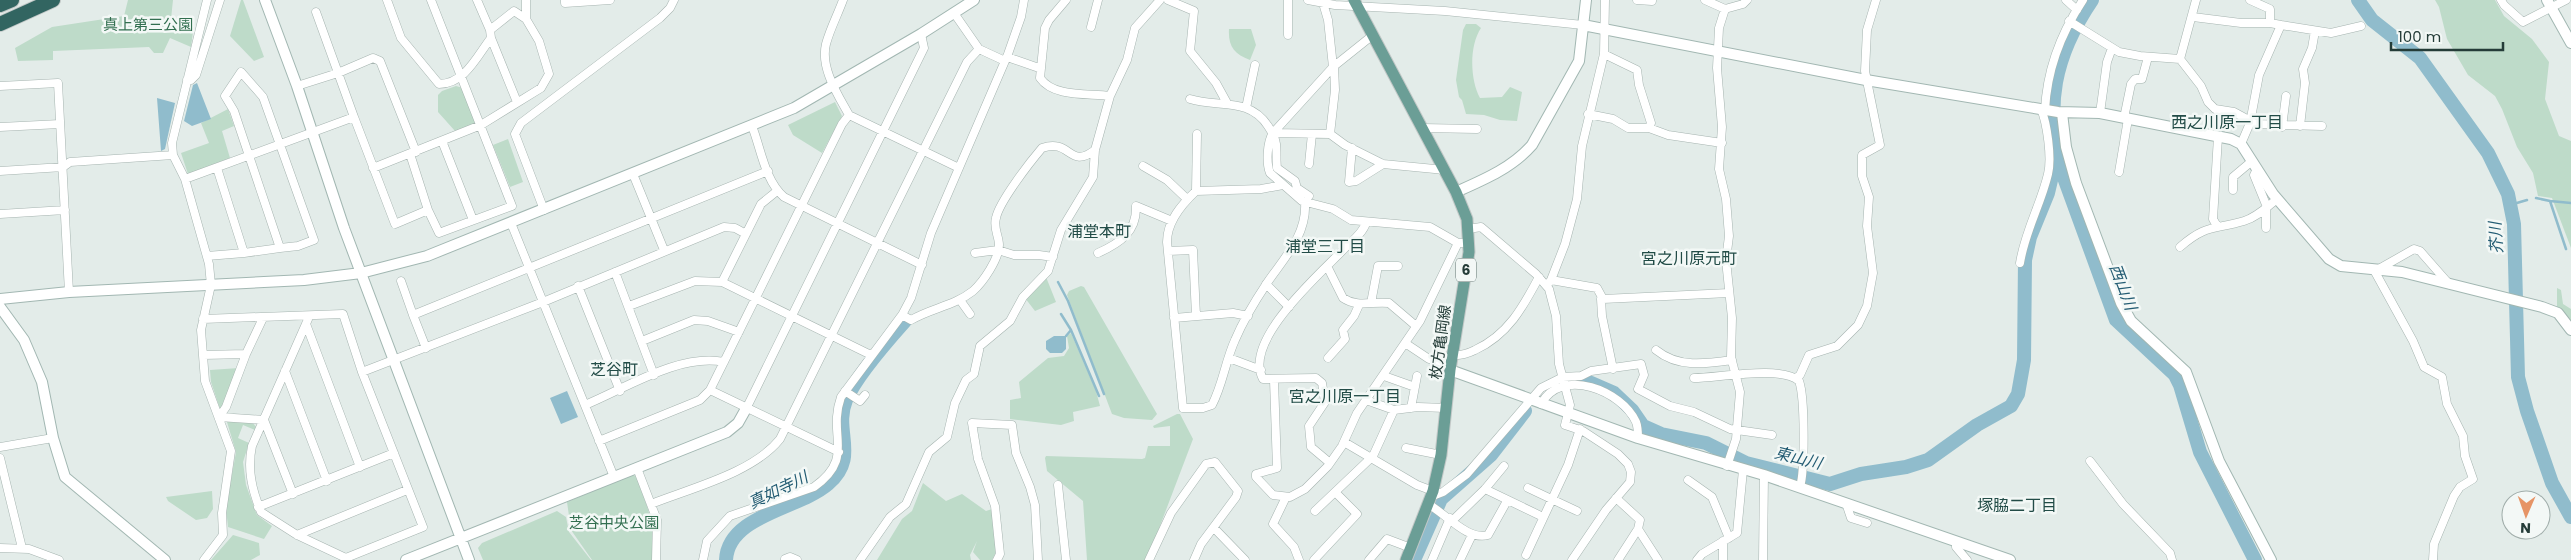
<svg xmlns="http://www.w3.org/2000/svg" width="2571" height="560" font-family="Poppins,'Noto Sans JP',sans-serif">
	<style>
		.green { fill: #bedbc9 }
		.water { fill: #90bccc }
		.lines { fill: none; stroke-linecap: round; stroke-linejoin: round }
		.stream { stroke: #90bccc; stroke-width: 2.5 }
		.river { stroke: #90bccc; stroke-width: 14 }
		.street-casing { stroke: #a6b4b0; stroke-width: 9 }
		.secondary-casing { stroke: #a2b7b2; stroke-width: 12 }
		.primary-casing { stroke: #c2c8c7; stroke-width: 13 }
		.highway-casing { stroke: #c2c8c7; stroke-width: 16 }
		.street { stroke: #fff; stroke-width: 8 }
		.secondary { stroke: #fff; stroke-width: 10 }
		.primary { stroke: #6b9e96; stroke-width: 11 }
		.highway { stroke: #326561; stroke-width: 14 }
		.labels { text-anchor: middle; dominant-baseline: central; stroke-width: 5; stroke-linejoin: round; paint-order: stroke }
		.shield { fill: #f3f8f6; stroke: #627471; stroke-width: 1 }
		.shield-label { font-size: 14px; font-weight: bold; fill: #243c38 }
		.park-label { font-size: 15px; fill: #326f50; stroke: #f3f8f6 }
		.street-label { font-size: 15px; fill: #243c38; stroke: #f3f8f6 }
		.neighbourhood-label { font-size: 16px; fill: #224c47; stroke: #f3f8f6 }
		.water-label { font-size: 16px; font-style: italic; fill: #235c73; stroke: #f3f8f6 }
	</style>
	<rect width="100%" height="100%" fill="#e3ece9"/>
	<path class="green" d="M128 0H173L171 19 194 24 191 47 170 38 163 53H154L149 47 53 51V60L18 61 15 48 52 27 124 16Z
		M241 0H243L264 57 254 61 230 36Z
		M2435 0H2495L2504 16 2532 39 2549 62 2545 99 2559 136 2571 141V248L2552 198 2538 196 2533 173 2517 147 2502 109 2495 96 2468 75 2447 39 2439 7Z
		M1466 24H1476L1481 28C1469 46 1470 80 1480 98L1502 97 1510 87 1522 92 1517 121 1500 120 1484 115 1466 114 1462 100 1459 97 1456 80 1463 30Z
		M1229 29H1251L1256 45 1250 60C1234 54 1228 46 1229 29Z
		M456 86 463 88 476 120 474 124 455 131 438 112V95L442 91Z
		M835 102 842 116 822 153 793 135 788 125Z
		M228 109 234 126 222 131 230 158 188 174 181 153 209 143 201 123Z
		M508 139 523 182 510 187 493 145Z
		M1046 277 1056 302 1035 311 1025 298Z
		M1081 286 1084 287 1157 414 1152 420 1124 418 1112 414 1067 295 1069 291Z
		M2557 288 2561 290 2563 304 2571 309V321L2557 307Z
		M1071 333 1096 391 1100 406 1073 412 1074 421 1061 425 1010 419V400L1021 398 1019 382 1048 358 1064 356 1069 348 1067 336Z
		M239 368 222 408 220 409 211 382 210 370Z
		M1177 414H1180L1193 439 1147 560H1087L1083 501 1047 471 1045 458 1046 456 1142 459 1145 458 1148 446H1170V426L1154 428 1153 426Z
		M229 420 253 423 256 427 255 430 243 425 238 438 249 443 243 462 246 485 257 515 272 526 264 539 228 527 226 508 236 452 227 422Z
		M632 475 636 476C649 511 655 522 652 560H592L571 530 567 502Z
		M923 483 946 501 962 494 986 511 992 509 996 552 992 560H980L973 552 977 541 970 555 971 560H877L902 519 912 511Z
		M212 491 213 509 207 518 196 520 168 501 166 497Z
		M557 511 566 517 569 532 591 560H483L478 548 482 543Z
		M233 535 259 543 260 555 251 560H211Z"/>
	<path class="water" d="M197 83 211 119 192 126 184 121 193 85Z
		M157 98 175 103 165 149 161 151Z
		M1054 336H1066V349L1062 353H1050L1046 349V341Z
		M567 391 578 417 561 424 550 398Z"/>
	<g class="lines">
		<path class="stream" d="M2536 198 2550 201 2566 249
			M2550 201 2571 203
			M2510 205 2527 200
			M1058 282 1068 301 1104 394
			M1061 314 1071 330 1099 396
			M1066 336 1071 330"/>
		<path class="river" d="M2092 0C2054 56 2044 106 2062 172L2116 320 2175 375 2180 385 2200 452 2255 560
			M2358 0 2372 20 2420 58 2488 153 2508 194 2514 224 2518 377 2527 411 2552 483 2571 517
			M1551 386 1573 380 1591 383 1614 393 1632 410 1643 426 1661 434 1706 443 1746 463 1830 484 1861 474 1906 467 1928 460 1977 425 2011 406 2018 394 2024 360 2025 260 2030 237 2048 193 2057 155
			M726 560C728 515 799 509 828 484 860 457 833 431 846 400 855 378 888 340 905 321
			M1414 560 1441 499 1491 455 1525 411"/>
		<g class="street-casing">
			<path id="street" d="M387 0 401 38 439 84C465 84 477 56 491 38L490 30 514 11 526 19
				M477 0 490 30
				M565 0V3L610 0
				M843 0C838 14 830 29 826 44 820 68 838 95 849 115
				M1066 0 1049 20 1045 28 1040 78C1054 98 1089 93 1110 96
				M1168 0 1194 11 1190 51 1216 83 1227 103
				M1288 0V35
				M1308 0 1335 5 1445 11 1583 25
				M1637 0 1652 1
				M1705 0 1725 9
				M2066 0 2077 10
				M2501 0 2504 5 2523 22 2566 0
				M1323 3 1328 20 1333 67
				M316 12 354 117
				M954 13 979 49 1005 61
				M2193 17 2241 23H2270
				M2069 21 2119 52 2140 56 2180 59 2201 86 2208 102 2215 109 2234 112 2256 124 2322 126
				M2281 25 2331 33 2361 26
				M1091 27 1098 0
				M1373 35 1333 67 1273 133C1267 142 1266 163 1270 173L1302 201 1333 209 1351 220 1430 227 1458 243H1462
				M491 38 517 102
				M1604 54 1637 70 1639 85 1651 123 1649 128
				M1007 57 1039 68
				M2180 59 2196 0
				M241 72 263 97 314 240 298 246 280 248 234 111 225 96Z
				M187 80H191L196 75 220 0
				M0 86 58 83 69 292
				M297 86 338 73 373 58 380 61 416 152
				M1190 99C1219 108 1249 97 1268 126 1272 132 1275 137 1276 144 1277 152 1276 160 1277 168L1295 181 1297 188 1309 196
				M1246 108 1255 65
				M2045 110C2047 69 2061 33 2083 0
				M2100 113 2107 62 2112 48
				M1588 114 1613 119 1628 128H1649L1668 135 1722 143
				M2124 118 2131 84 2135 79H2142L2148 57
				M752 126C761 149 765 181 784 197L922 265
				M2300 126 2305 83 2303 69 2312 48 2315 31
				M0 127 60 124
				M2282 127 2286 96
				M1422 128 1477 129
				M1273 133 1330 134 1345 145 1383 164 1445 170
				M1330 134 1335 90 1334 66
				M442 141 473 220
				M2241 144 2250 123 2259 75 2281 25 2270 23V9L2250 0
				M1352 148 1349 182 1356 181 1383 164
				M410 154 428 210
				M1309 164 1312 134
				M1143 166 1167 180 1187 199
				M217 168 244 253 280 248
				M373 168 481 125 541 88 549 74 539 41 526 19V0
				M2257 169 2254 175 2267 207
				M0 171 63 167 70 162 173 155
				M2119 172 2128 119
				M633 174 664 250
				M185 179 354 117 395 224 428 210 439 233 512 206 431 0
				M1283 185 1261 189 1196 191C1182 204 1167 221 1167 242L1183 408H1203L1212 405C1223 384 1225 362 1235 340 1243 321 1255 301 1267 283 1284 258 1307 235 1305 203
				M2233 190V177L2252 161
				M1196 191 1197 134
				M544 210 515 134 521 123 660 18 670 8 674 0
				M0 214 65 210
				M511 223 614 477
				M2217 226 2213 219 2218 137
				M2266 228V208
				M1468 229 1481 227 1536 274 1549 289 1556 316 1559 364 1570 405 1565 425 1583 431 1618 454 1628 464 1631 472 1630 482 1606 510 1572 560
				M2180 247C2206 224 2214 230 2244 221 2257 217 2267 207 2277 199
				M1168 251 1193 250 1196 316
				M975 253 998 250 1014 255H1039L1053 257
				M1098 253C1120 243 1137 232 1136 206L1172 221
				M207 256 244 253
				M2020 263C2025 231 2041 204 2048 174 2052 158 2047 123 2041 109
				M1327 266 1343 298C1358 308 1372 301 1389 303L1416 326
				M2374 270 2413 341 2424 367 2442 377 2447 404 2463 436 2465 456 2473 479 2460 487 2454 496 2434 544 2433 560
				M2377 270 2414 249 2420 251 2449 284
				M615 272 654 375
				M1551 280 1597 288 1603 299 1729 293
				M401 281 413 315
				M722 282 761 204 777 191
				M1266 284 1289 307
				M1547 285 1551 280 1565 244 1577 199 1582 146 1604 54 1605 0
				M578 286 620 391
				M1601 299 1602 316 1613 369
				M960 300 970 314
				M1371 303 1378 266H1398
				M629 306 695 281 722 282 871 355
				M902 315 911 320C931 308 954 306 973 291 983 282 999 259 999 245 999 236 993 228 996 218 999 202 1030 162 1042 148 1071 138 1069 170 1095 150
				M1174 318 1233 313 1248 316
				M203 319 343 314 362 372 423 527 346 558 297 535 261 512C252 490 247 469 252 446L309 317
				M306 324 360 467
				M642 341 694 320 708 321 739 332
				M1405 343 1429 359 1451 365
				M426 348 413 315 768 171
				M1656 350C1678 368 1705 364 1732 360
				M203 355 246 354 263 318
				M1452 355C1461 356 1467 354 1475 350 1508 335 1523 307 1539 277
				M1229 358 1261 370
				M1328 358 1345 339 1343 330 1354 316 1359 305
				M285 371 327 481
				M362 372 543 302 724 227 735 228 746 234
				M1384 376 1415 387
				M1694 378C1718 378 1781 365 1799 381 1805 397 1805 470 1800 487
				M1796 378 1800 375 1809 355 1837 346 1858 325 1867 306 1873 273 1867 226 1869 197 1862 176V155L1880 145 1865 71 1867 30 1876 0
				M1274 380 1277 468 1256 474V477L1273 495 1290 497 1305 489 1328 466 1342 446 1357 413 1420 321 1458 243
				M710 390 839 452
				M845 391 860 401 865 395
				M1366 400 1394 410 1418 407 1446 408
				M1541 404C1562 366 1622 391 1636 422 1638 427 1638 433 1638 438
				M585 405C626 388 680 353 724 362
				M747 407 924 48 921 34
				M1411 408 1417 376
				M219 417 226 407 246 354
				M219 417 264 420
				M264 420 293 494
				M599 441 700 400 710 390 842 124 849 115 959 168
				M1344 442 1417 485 1433 491
				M0 447 53 438
				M1406 448 1441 455
				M0 458 22 548
				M2090 461 2123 504 2170 553 2172 560
				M1330 463 1311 447 1309 426 1325 402 1322 383 1316 378 1263 379C1242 341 1320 274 1344 249 1351 242 1363 233 1366 223
				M1727 466 1736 439 1740 392 1731 357 1732 318 1726 260 1729 236 1726 199 1719 169 1722 127 1717 68 1719 28 1725 9 1743 4 1747 0
				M637 468 657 520 656 560
				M1688 480 1712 497 1729 538
				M1058 485 1066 560
				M1528 488 1577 511
				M1485 489 1543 517
				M1286 497 1273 524 1294 547 1299 560
				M1430 497 1443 492 1467 474 1541 388 1563 377 1581 376 1591 371 1641 364 1644 375 1638 389 1670 406 1694 412 1730 429 1772 435
				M1616 498 1640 520 1638 529 1658 560
				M1846 503 1851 518 1867 523
				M651 504C691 488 753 473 780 439L967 62 979 49
				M1428 504C1446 514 1468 541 1488 535L1507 501
				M258 507 394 453
				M1315 511 1373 456 1394 410
				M1453 520 1485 489 1504 466
				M1214 528 1245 560
				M297 535 407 490
				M1956 542V547L1967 560
				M0 548 29 549 59 560
				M1526 555 1568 465 1580 429
				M785 559 790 557 797 560
				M204 560 223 535 222 513 231 451 205 381 201 330 211 285 209 264 185 179 173 155 172 143 207 0
				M703 560 707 541 730 516 814 487C856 457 827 436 841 397L902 315 911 298 931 233 1008 54 1021 17 1024 0
				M860 560 890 517 906 504 929 452 947 437 955 403 966 380 974 374 980 346 1010 321 1023 297 1048 271 1061 230 1093 177 1095 150 1110 96 1127 60 1135 28 1160 0
				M997 560 1000 554 995 506 978 459 972 423 1012 425 1016 453 1030 487 1035 505 1038 560
				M1149 560 1171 513 1206 464 1215 462 1238 491 1236 497 1201 544 1194 560
				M1314 560 1357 514 1336 493
				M1369 560 1387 539 1411 548
				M1432 560 1450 518
				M1460 560 1472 535
				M1618 560 1638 529
				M1697 560 1702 554 1737 533 1743 470
				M1723 560V541
				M1763 560 1764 475"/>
		</g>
		<g class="secondary-casing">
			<path id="secondary" d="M265 0 297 86 344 228 469 560
				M2547 0 2571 43
				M1583 25 1866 80 2058 112 2100 113 2231 139 2241 144 2273 194 2329 259 2341 266 2402 272 2542 307 2558 313 2571 330
				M2062 113 2066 147 2076 183 2121 303 2131 321 2186 372 2219 461 2271 560
				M1456 192C1483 180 1512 168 1532 145L1579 61 1586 0
				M0 299 69 292 304 280 361 273 427 256 794 108 921 34 974 0
				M0 307 24 340 42 382 53 438 65 477 165 560
				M1450 370 1638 438 1764 475 2010 560
				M406 560 727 432 738 423 747 407"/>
		</g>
		<g class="primary-casing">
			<path id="primary" d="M1354 0 1456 192 1467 219 1469 252 1450 370 1441 455 1433 491 1406 560"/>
		</g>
		<g class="highway-casing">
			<path id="highway" d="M0 5 12 0
				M0 24 53 0"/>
		</g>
		<use href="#street" class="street"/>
		<use href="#secondary" class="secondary"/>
		<use href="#primary" class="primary"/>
		<use href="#highway" class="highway"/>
	</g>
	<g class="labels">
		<rect class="shield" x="1456" y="258.5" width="20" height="23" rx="4"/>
		<g class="shield-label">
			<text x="1466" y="270">6</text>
		</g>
		<g class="park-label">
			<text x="148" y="24">真上第三公園</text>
			<text x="614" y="522">芝谷中央公園</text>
		</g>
		<g class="street-label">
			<text transform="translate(1440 342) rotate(-82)">枚方亀岡線</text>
		</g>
		<g class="neighbourhood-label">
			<text x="2227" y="122">西之川原一丁目</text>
			<text x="1099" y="231">浦堂本町</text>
			<text x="1325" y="246">浦堂三丁目</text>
			<text x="1689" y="258">宮之川原元町</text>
			<text x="614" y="369">芝谷町</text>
			<text x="1345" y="396">宮之川原一丁目</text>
			<text x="2017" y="505">塚脇二丁目</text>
		</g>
		<g class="water-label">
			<text transform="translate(2496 238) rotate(-94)">芥川</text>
			<text transform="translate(2123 287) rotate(69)">西山川</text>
			<text transform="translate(1798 458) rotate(14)">東山川</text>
			<text transform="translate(778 490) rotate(-26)">真如寺川</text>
		</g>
	</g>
	<g transform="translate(2526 515) rotate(182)"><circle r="24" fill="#f3f8f6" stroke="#a0adaa"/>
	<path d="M0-4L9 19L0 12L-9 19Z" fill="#e69466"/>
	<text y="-8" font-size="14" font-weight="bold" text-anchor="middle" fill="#243c38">N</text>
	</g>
	<path d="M2391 42v8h112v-8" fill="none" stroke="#243c38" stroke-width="2.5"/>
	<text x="2398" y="42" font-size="15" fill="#243c38" stroke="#f3f8f6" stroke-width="4" paint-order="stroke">100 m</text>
</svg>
